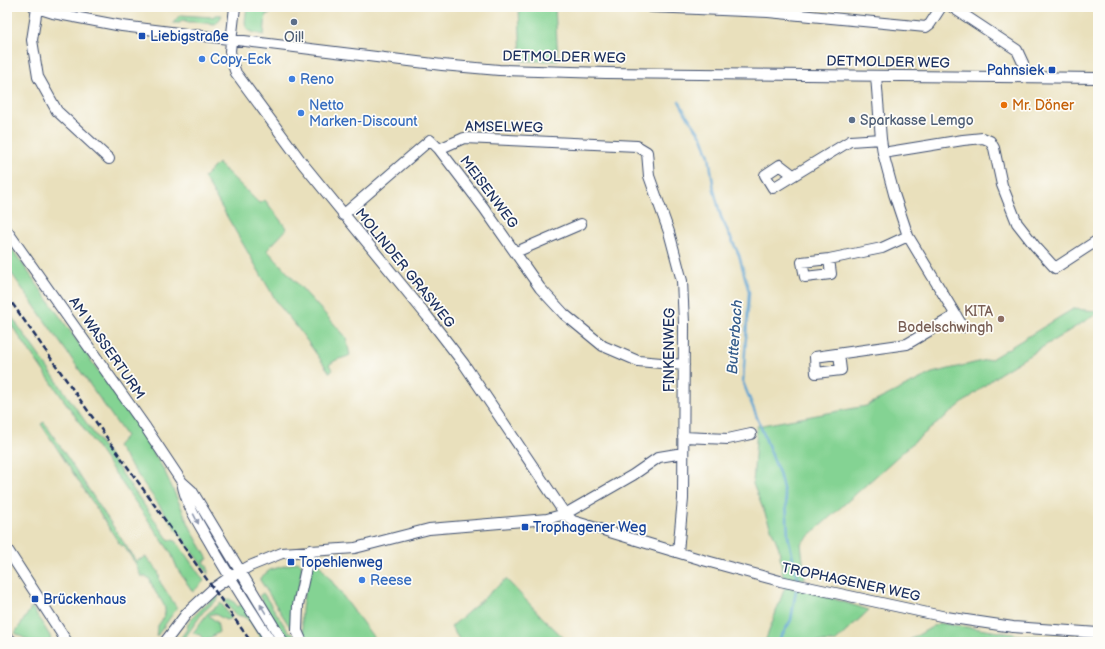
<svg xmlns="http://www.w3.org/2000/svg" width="1105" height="649" font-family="'Balsamiq Sans',sans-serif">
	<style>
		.green { fill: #84d393; stroke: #508178 }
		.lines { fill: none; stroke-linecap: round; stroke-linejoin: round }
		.stream { stroke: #5ba2d1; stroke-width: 2.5 }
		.minor-casing { stroke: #3a4a6c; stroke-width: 12 }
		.minor { stroke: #fff; stroke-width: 10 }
		.rail { stroke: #1b2f5e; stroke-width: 2.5; stroke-dasharray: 6 3; stroke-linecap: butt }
		.oneway { fill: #8d97ae }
		.service-dot { fill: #5c6f8a; stroke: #fdfcf7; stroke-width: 1.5 }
		.transit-dot { fill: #1a4fb4; stroke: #fdfcf7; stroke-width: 1.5 }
		.shop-dot { fill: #3f7fe0; stroke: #fdfcf7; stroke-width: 1.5 }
		.food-dot { fill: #e8710a; stroke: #fdfcf7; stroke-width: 1.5 }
		.education-dot { fill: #8d6e63; stroke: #fdfcf7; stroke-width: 1.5 }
		.labels { text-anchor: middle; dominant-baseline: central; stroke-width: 3.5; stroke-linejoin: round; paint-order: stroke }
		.transit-label { font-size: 14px; fill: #164399; stroke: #fdfcf7; text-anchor: start }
		.service-label { font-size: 14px; fill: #4e5e75; stroke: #fdfcf7 }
		.street-label { font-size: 14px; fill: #1b2f5e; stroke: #fdfcf7 }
		.shop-label { font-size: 14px; fill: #366cbe; stroke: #fdfcf7; text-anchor: start }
		.food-label { font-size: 14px; fill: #c56008; stroke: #fdfcf7; text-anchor: start }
		.education-label { font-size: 14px; fill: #785e54; stroke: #fdfcf7; text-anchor: end }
		.water-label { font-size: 15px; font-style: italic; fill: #355d8c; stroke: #fdfcf7 }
	</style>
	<rect width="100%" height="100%" fill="#fdfcf7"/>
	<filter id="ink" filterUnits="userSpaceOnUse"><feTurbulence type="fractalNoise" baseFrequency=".025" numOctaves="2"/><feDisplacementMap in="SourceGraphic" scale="8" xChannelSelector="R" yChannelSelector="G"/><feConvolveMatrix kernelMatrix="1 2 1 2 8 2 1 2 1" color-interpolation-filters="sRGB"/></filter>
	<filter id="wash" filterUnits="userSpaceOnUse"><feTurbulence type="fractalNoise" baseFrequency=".012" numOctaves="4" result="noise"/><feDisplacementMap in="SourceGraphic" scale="16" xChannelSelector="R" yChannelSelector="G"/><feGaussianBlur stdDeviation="0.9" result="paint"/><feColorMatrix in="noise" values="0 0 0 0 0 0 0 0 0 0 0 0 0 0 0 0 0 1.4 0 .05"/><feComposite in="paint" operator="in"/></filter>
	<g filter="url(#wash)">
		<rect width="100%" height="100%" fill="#e9e0bc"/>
		<path class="green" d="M247 7H272L270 14H266L264 35C242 31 244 27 247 7Z
			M519 7H555L558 61H521Z
			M180 15 212 17 216 15H222L219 21 215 24 194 22H186V20L180 21V23H173Z
			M218 163 259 203 265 200 287 229 267 250 346 337 350 355C341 360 338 357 329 365L333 370 330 373 300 331 278 304 204 177Z
			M7 242 136 424 164 470 193 533 208 559 204 561 208 568V574L117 446 126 436 7 267Z
			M1073 309 1098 311V313L999 374 915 441 801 543 805 579 783 578 779 548 753 484 757 426 866 406 932 373 991 359Z
			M7 310 168 539 176 541 204 581 193 592 178 570 171 553 7 319Z
			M44 422 136 561 146 557 158 571 160 582 177 608 157 636C154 624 164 622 165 613 166 605 160 599 156 593 153 588 151 583 149 578L141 576 137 568 136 564 123 545 121 546 41 424Z
			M314 560H316L377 642H306C296 613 306 591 312 562Z
			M298 562 300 563 302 566 294 628 290 627 260 580V578L270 570Z
			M506 579 543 618 568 642H461L451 627Z
			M785 587 802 589 869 610 835 642H765Z
			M263 593 288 631 293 633 298 642H289L259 596Z
			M217 596 219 598 203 612 182 642H178L187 629 188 624 191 619 200 610Z
			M229 599 233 601 238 607 242 604 267 642H264C256 633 250 613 236 616L224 600Z
			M221 603 231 618 226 620 215 614H211L209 616 217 622 219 632 205 641 200 635 193 633 207 614Z
			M32 607 50 636 51 642H31L15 633Z
			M939 623 1020 635 1098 640V642H906Z"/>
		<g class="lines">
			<path class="stream" d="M679 101 686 114 702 137 709 156 714 190 721 217 739 255 749 292 743 382 779 473 786 501 788 536 798 581
				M778 642 791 620 796 590"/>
		</g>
	</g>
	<g filter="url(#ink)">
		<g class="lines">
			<g class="minor-casing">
				<path id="minor" d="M34 7 53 13 122 26 442 65 499 70 606 73 1098 78
					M235 7 230 51 232 62 236 73 303 164 427 316 464 364 565 514 573 521 703 560 780 581 946 617 1013 627 1098 633
					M651 7 768 12 926 27 930 24 941 7
					M952 7 1017 50 1023 63 1024 77
					M37 8 32 40 38 77 57 111 109 159
					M876 76 881 139 883 153 894 194 908 236 963 327
					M439 149 464 138 637 146 647 152 649 176 669 232 682 281 684 323 683 499 678 552
					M883 153 963 140 983 138 990 141 994 148 1002 185 1017 223 1035 246 1055 268 1098 240
					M793 175 780 165 765 175 773 188 850 141 881 139
					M343 215 430 140 439 149 484 208 540 288 564 314 603 346 638 361 684 365
					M7 231 146 428 182 482 192 491 283 642
					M516 252 581 224
					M829 259 831 274 805 277 802 262 829 259 882 248 908 236
					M839 354 841 370 816 373 815 357 907 344 956 315
					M683 437 728 439 751 434
					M182 482C186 505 199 524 210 543 229 577 250 609 271 642
					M7 549 67 642
					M7 637 13 642
					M165 642 187 613 214 588 230 577 250 566 282 553 355 548 429 529 547 519 565 514 633 475 659 457 683 453
					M302 642 297 631 298 605 310 550"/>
			</g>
			<use href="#minor" class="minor"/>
			<path class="rail" d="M7 296 251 642"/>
		</g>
		<defs><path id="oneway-solid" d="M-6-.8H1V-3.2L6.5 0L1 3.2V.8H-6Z"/></defs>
		<g class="oneway">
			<use href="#oneway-solid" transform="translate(196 519) rotate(63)"/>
			<use href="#oneway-solid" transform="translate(263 609) rotate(-122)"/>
		</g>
	</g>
	<g class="service-dot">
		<circle cx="294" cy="22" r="4"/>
		<circle cx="852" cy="120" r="4"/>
	</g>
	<g class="transit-dot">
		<rect x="138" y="32" width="8" height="8" rx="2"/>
		<rect x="1048" y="66" width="8" height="8" rx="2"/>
		<rect x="521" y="523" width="8" height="8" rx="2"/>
		<rect x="287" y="558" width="8" height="8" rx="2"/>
		<rect x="31" y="595" width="8" height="8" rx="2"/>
	</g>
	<g class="shop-dot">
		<circle cx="202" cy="59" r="4"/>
		<circle cx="292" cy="79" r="4"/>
		<circle cx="301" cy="113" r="4"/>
		<circle cx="362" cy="580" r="4"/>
	</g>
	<circle class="food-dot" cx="1004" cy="105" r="4"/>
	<circle class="education-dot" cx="1001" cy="319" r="4"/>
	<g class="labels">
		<g class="transit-label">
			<text x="150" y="36">Liebigstraße</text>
			<text x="1044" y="70" text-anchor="end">Pahnsiek</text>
			<text x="533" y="527">Trophagener Weg</text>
			<text x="299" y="562">Topehlenweg</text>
			<text x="43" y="599">Brückenhaus</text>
		</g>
		<g class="service-label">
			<text x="294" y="37">Oil!</text>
			<text x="860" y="120" text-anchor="start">Sparkasse Lemgo</text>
		</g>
		<g class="street-label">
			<text transform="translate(564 57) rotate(1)">DETMOLDER WEG</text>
			<text transform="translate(888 62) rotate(1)">DETMOLDER WEG</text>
			<text transform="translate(504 127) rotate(1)">AMSELWEG</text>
			<text transform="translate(489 192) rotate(53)">MEISENWEG</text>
			<text transform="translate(405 268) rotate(51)">MOLINDER GRASWEG</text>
			<text transform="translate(107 348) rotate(55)">AM WASSERTURM</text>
			<text transform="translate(669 350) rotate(-90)">FINKENWEG</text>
			<text transform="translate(851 582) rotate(12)">TROPHAGENER WEG</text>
		</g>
		<g class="shop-label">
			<text x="210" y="59">Copy-Eck</text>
			<text x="300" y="79">Reno</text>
			<text x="309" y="105">Netto<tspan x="309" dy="16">Marken-Discount</tspan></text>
			<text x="370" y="580">Reese</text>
		</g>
		<g class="food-label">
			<text x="1012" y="105">Mr. Döner</text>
		</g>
		<g class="education-label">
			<text x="993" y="311">KITA<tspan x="993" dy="16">Bodelschwingh</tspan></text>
		</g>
		<g class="water-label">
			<text transform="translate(735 337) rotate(-86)">Butterbach</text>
		</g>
	</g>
	<rect width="1105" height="649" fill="none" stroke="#fdfcf7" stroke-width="24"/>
</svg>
